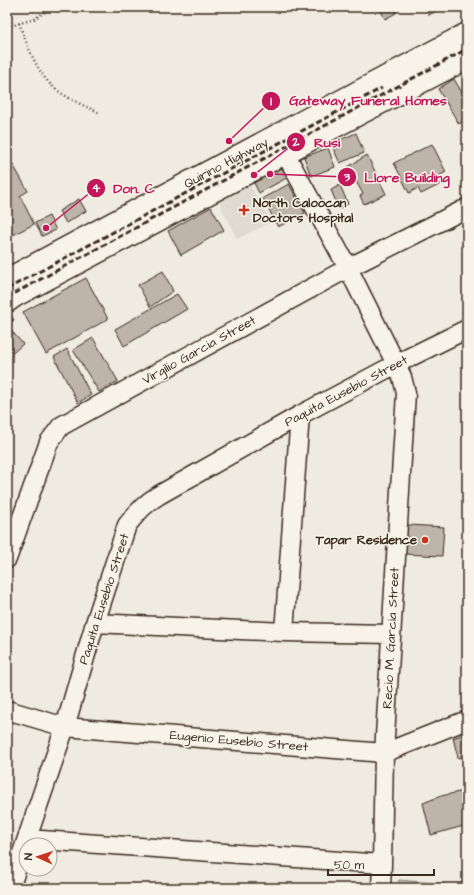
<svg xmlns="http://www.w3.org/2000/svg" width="474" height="895" font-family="'Architects Daughter',sans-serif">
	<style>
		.built { fill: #e0dbd0 }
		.green { fill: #d1cbc0; stroke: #867a6f }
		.building { fill: #bdb5aa; stroke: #3b2a1e }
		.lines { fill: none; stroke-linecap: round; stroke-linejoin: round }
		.minor-casing { stroke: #3b2a1e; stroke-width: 21 }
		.major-casing { stroke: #3b2a1e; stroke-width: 25 }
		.path { stroke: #3b2a1e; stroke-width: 2.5; stroke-dasharray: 1 3; stroke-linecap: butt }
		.minor { stroke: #f7f3e8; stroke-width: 18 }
		.major { stroke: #f7f3e8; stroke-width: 22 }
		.rail { stroke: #3b2a1e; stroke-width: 3; stroke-dasharray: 6 3; stroke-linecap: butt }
		.poi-dot { fill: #c8321e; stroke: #f7f3e8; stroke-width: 1.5 }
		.labels { text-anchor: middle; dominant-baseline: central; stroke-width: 3; stroke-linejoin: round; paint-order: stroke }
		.street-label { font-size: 13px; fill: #3b2a1e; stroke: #f7f3e8 }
		.poi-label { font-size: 13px; font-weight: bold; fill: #3b2a1e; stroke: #f7f3e8; text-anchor: start }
		.leader { fill: none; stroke: #c2185b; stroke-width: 1.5 }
		.callout-dot { fill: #c2185b; stroke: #f7f3e8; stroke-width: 1.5 }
		.mark-label { font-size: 12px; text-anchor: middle; font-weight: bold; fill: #fff }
		.callout-label { font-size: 14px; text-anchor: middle; font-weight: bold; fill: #c2185b; stroke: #f7f3e8; stroke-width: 3; stroke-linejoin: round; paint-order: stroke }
	</style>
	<rect width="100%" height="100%" fill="#efebe0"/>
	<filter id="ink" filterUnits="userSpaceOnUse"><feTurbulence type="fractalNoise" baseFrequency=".025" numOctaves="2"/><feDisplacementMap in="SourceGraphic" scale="8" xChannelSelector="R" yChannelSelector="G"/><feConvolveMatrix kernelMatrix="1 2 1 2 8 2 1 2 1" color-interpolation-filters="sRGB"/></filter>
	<g filter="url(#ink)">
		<path class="built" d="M247 181 272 222 237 239 217 198Z"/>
		<path class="green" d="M399 880 445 884V888H398Z"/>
		<path class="building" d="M379 7H393L396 13 385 19Z
			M425 7H443L429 15Z
			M454 79 467 101V119L459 124 438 89Z
			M356 133 364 153 340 163 331 144Z
			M432 144 446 172 437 177 441 184 421 194 418 188 409 193 394 163Z
			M328 148 335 167 311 176 304 157Z
			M7 154 28 191 20 196 34 224 7 238Z
			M367 155 386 194 364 204 360 196 363 194 348 167Z
			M282 156 292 175 259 193 249 173Z
			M289 184 305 213 278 227 263 198Z
			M340 185 348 204 339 209 331 190Z
			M79 199 86 211 66 223 59 211Z
			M211 207 224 230 181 255 168 231Z
			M49 216 56 230 42 236 35 223Z
			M163 271 173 291 150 307 138 285Z
			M86 278 108 319 46 354 23 312Z
			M177 294 187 309 124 346 115 329Z
			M9 313 14 320 7 326V314Z
			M7 327H8L23 344 7 358Z
			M93 338 118 381 99 392 73 350Z
			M67 349 91 395 78 403 54 357Z
			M408 525 444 527 442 556 405 554Z
			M467 733V755L458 758 453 738Z
			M464 791 467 805V825L431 835 423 803 441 796Z"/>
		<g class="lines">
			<g class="minor-casing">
				<path id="minor" d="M285 153 348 268 396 364 402 377 406 393 384 753 382 864 381 888
					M7 559 49 442 61 426 348 268 467 208
					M95 623 284 632 391 634
					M284 632 300 415
					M7 710 65 727 384 753 467 720
					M27 839 382 864
					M10 888 65 727 95 623 127 525C138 512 144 504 159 495L300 415 396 364 467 329"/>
			</g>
			<g class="major-casing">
				<path id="major" d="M7 280 467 34
					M7 301 14 296 362 112 467 58"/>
			</g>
			<path class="path" d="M19 23C29 49 38 78 61 93 73 101 87 107 100 113
				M7 27 34 19 53 7"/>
			<use href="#minor" class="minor"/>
			<use href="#major" class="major"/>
			<path class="rail" d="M7 289 382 88
				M7 298 15 293 467 49"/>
		</g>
	</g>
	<g class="poi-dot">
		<path d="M242 204h4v4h4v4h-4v4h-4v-4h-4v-4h4z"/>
		<circle cx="425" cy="540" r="4"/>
	</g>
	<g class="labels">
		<g class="street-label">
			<text transform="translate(226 163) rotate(-28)">Quirino Highway</text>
			<text transform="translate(199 350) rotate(-29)">Virgilio Garcia Street</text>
			<text transform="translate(346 391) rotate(-28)">Paquita Eusebio Street</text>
			<text transform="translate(104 599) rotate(-72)">Paquita Eusebio Street</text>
			<text transform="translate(391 638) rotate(-87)">Recio M. Garcia Street</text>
			<text transform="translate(239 741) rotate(5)">Eugenio Eusebio Street</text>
		</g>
		<g class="poi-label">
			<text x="253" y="203">North Caloocan<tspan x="253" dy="15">Doctors Hospital</tspan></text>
			<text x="417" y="540" text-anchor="end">Tapar Residence</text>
		</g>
	</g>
	<path class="leader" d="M229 141L271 101M254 175L296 142M270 174L347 177M46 228L96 188"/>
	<g class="callout-dot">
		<circle cx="229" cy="141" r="4"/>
		<circle cx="254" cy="175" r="4"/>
		<circle cx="270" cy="174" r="4"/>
		<circle cx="46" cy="228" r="4"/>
		<circle cx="271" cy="101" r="10"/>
		<circle cx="296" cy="142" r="10"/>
		<circle cx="347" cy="177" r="10"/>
		<circle cx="96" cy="188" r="10"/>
	</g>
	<g class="mark-label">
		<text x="271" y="105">1</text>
		<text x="296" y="146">2</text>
		<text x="347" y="181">3</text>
		<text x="96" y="192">4</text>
	</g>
	<g class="callout-label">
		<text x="368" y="105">Gateway Funeral Homes</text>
		<text x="327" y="147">Rusi</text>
		<text x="407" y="182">Llore Building</text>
		<text x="134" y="193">Don. C</text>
	</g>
	<rect width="474" height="895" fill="none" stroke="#f7f3e8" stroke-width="24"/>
	<rect x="12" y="12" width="450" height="871" fill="none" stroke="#3b2a1e" stroke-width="1.5" filter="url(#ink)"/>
	<g transform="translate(38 857) rotate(273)"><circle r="19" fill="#f7f3e8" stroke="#aca397"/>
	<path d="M0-3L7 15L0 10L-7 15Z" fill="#c8321e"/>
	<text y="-6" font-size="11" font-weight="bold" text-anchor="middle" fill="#3b2a1e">N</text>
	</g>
	<path d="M328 869v6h106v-6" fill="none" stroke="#3b2a1e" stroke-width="2"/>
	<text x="334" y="869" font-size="12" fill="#3b2a1e" stroke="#f7f3e8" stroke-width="3" paint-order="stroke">50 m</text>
</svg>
